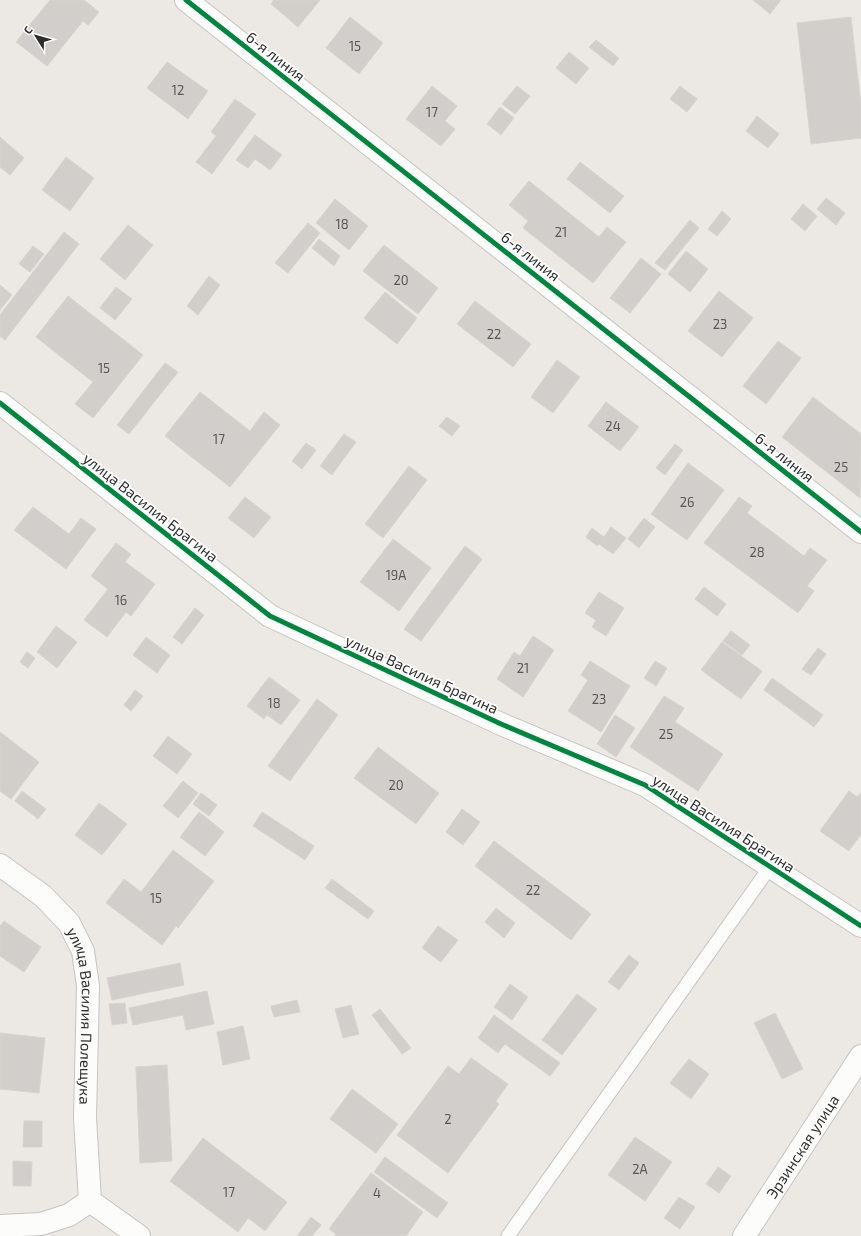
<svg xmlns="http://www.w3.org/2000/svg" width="861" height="1236" font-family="'Exo 2',sans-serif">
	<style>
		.building { fill: #d1cecb; stroke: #d7d4d0 }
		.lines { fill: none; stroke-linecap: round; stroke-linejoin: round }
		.service-casing { stroke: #c5c4c5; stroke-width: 15 }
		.minor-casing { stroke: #c5c4c5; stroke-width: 24 }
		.service { stroke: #fcfcfb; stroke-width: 13 }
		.minor { stroke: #fcfcfb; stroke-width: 22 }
		.cycleway-casing { stroke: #fff; stroke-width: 8 }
		.cycleway { stroke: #00873e; stroke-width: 5 }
		.labels { text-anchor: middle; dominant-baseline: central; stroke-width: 3.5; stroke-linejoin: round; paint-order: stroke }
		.number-label { font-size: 13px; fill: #585857 }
		.street-label { font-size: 15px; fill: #2e2e2e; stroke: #fff }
	</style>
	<rect width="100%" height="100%" fill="#ece8e4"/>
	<path class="building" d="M50 0H84L99 12 88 25 83 21 47 66 16 42Z
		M274 0H320L298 27 271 4Z
		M753 0H781L770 14Z
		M350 17 383 43 359 74 326 48Z
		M851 17 861 106V138L811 144 797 23Z
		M596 40 619 58 613 66 589 47Z
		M569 52 589 68 576 84 556 68Z
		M167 62 208 91 188 119 147 88Z
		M432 86 457 106 445 121 455 129 441 146 406 119Z
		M517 86 530 96 515 114 502 104Z
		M680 86 697 99 687 112 670 99Z
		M235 99 256 114 212 174 196 162 216 136 211 132Z
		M500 107 514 118 501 135 487 124Z
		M757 116 779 134 768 148 746 131Z
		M255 135 282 155 270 170 255 159 248 168 236 160Z
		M0 137 24 158 10 175 0 167Z
		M66 157 94 178 70 211 42 190Z
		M580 162 624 196 610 213 567 179Z
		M529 181 599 237 607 227 626 242 593 283 523 228 528 221 509 205Z
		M826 198 845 213 836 225 817 209Z
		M335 199 368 226 349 250 316 223Z
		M803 204 817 216 805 231 791 219Z
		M722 211 731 219 717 236 708 229Z
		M690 220 699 228 665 270 655 263Z
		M308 223 320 233 288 273 275 263Z
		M128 225 153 245 125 280 100 259Z
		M64 232 79 244 5 340 0 336V315Z
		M319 239 340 256 334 266 312 248Z
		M384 245 438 288 418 314 363 271Z
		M33 246 44 254 30 272 19 264Z
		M686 251 708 269 690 292 668 274Z
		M641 258 661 274 630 313 610 298Z
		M209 276 220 285 198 315 187 306Z
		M0 285 12 295 0 310Z
		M116 287 132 299 115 320 100 308Z
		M719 291 753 318 722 357 688 331Z
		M385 292 417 318 397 344 364 318Z
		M68 296 143 355 93 418 75 404 93 382 36 337Z
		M475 301 531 344 513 367 457 324Z
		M778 341 801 358 766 404 743 386Z
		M557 360 580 377 553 413 531 397Z
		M165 363 178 372 129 434 117 425Z
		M200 392 250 431 264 412 280 425 230 487 165 436Z
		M813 397 861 434 860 498 782 437Z
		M606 402 639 427 620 451 588 426Z
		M447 417 460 426 452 436 439 426Z
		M344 434 356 442 332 475 320 466Z
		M306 443 316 450 302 469 292 461Z
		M675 444 683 450 665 475 656 468Z
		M688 463 724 490 687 540 651 514Z
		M409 466 427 480 383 538 365 524Z
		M245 497 271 517 254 538 228 518Z
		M739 497 752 506 747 513 804 556 810 548 827 560 807 586 814 591 798 613 704 543Z
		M33 507 69 534 81 518 96 529 66 569 14 530Z
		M644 518 655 527 639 548 628 539Z
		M611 527 626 538 613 554 599 544 597 546 586 537 592 528 604 537Z
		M393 539 431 568 399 611 360 582Z
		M116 543 131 554 125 562 155 584 131 616 126 612 107 637 84 620 108 589 91 576Z
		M465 546 482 559 421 641 404 629Z
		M704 587 726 604 717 616 695 599Z
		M599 592 624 608 606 636 592 627 596 620 585 613Z
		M195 608 204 615 182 644 173 637Z
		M56 626 77 642 57 668 37 652Z
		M731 631 750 645 742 655 723 641Z
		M533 636 554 650 523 697 497 679 514 652 520 656Z
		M146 637 170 655 157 673 133 655Z
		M722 642 762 671 741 699 701 670Z
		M818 648 826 654 811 675 802 669Z
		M27 652 35 658 28 668 20 662Z
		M590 661 630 686 601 732 568 711 588 680 581 675Z
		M655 661 667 668 656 686 644 678Z
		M269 677 300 700 281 725 267 715 264 719 247 706Z
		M772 678 823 715 814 727 764 690Z
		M135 690 143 696 131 711 124 705Z
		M664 696 684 708 675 722 723 754 698 791 630 747Z
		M317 699 338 715 290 781 268 766Z
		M615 715 635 728 616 757 597 744Z
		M0 732 39 762 11 799 0 791Z
		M168 736 192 754 177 774 153 756Z
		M378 747 439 793 416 824 354 778Z
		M183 781 198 793 178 818 163 806Z
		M22 791 46 809 38 819 15 801Z
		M849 791 857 797 861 792V834L849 851 820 831Z
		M201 793 217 805 209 816 193 804Z
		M99 803 127 824 102 855 75 835Z
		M462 809 480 822 463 845 446 832Z
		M199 812 224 832 205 856 180 837Z
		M262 812 314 846 305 860 253 826Z
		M494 841 591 914 571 940 475 866Z
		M173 850 214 881 178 928 176 926 162 945 106 903 124 879 141 892Z
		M332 879 374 911 368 919 325 888Z
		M496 908 515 923 504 938 485 922Z
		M4 921 41 947 24 972 0 956V926Z
		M438 926 458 940 441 962 422 948Z
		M629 955 639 963 619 990 608 982Z
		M180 963 184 985 112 1000 107 978Z
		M510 984 528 997 512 1020 494 1007Z
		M207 991 214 1024 186 1030 183 1015 133 1025 129 1008Z
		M577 994 597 1009 562 1055 542 1040Z
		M297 1000 300 1012 274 1017 271 1006Z
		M125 1003 127 1023 112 1025 109 1004Z
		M351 1005 359 1034 343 1038 335 1009Z
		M380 1009 411 1048 402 1054 372 1015Z
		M775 1013 803 1069 782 1079 754 1023Z
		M494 1015 560 1063 550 1076 505 1044 498 1053 478 1038Z
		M243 1026 250 1059 223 1065 217 1032Z
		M0 1033 45 1038 39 1093 0 1089Z
		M471 1058 508 1084 496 1101 499 1104 448 1173 397 1135 448 1066 459 1074Z
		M689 1059 709 1074 691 1099 670 1083Z
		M167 1065 172 1161 140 1163 136 1067Z
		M352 1089 398 1124 376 1153 330 1119Z
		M24 1121H42V1147H23Z
		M635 1137 672 1162 645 1201 608 1175Z
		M203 1138 287 1202 265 1231 248 1218 238 1232 170 1181Z
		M385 1157 448 1203 437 1218 374 1172Z
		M13 1161 32 1162 31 1186H13Z
		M718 1167 731 1176 719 1193 706 1184Z
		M371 1173 423 1212 406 1236H334L336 1234 329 1229Z
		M679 1197 695 1207 680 1229 664 1218Z
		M311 1217 321 1225 312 1236H297Z"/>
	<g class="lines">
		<g class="service-casing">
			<path id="service" d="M508 1236 770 867"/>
		</g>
		<g class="minor-casing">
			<g id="minor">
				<path d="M186 0 861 532"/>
				<path d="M0 403 270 616 501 724 645 785 861 926"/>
				<path id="s1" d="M0 865 43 896 69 923 83 951 88 986 85 1118 90 1201"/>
				<path d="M90 1201 139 1236"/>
				<path d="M0 1226 41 1224 69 1215 90 1201"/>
				<path id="s2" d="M744 1236 861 1056"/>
			</g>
		</g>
		<use href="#service" class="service"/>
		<use href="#minor" class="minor"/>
		<g class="cycleway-casing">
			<path id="cycleway" d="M186 0 861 532
				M0 403 270 616 501 724 645 785 861 926"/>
		</g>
		<use href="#cycleway" class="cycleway"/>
	</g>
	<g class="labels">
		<g class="number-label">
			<text x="355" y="46">15</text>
			<text x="178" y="90">12</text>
			<text x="432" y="112">17</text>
			<text x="342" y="224">18</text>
			<text x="561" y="232">21</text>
			<text x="401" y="280">20</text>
			<text x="720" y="324">23</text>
			<text x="494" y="334">22</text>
			<text x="104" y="368">15</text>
			<text x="613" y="426">24</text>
			<text x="219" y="439">17</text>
			<text x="841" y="467">25</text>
			<text x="687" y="502">26</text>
			<text x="757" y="552">28</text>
			<text x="396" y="575">19А</text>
			<text x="121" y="600">16</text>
			<text x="523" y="668">21</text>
			<text x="599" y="699">23</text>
			<text x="274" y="703">18</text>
			<text x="666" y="734">25</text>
			<text x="396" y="785">20</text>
			<text x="533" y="890">22</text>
			<text x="156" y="898">15</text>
			<text x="448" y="1119">2</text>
			<text x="640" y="1169">2А</text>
			<text x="229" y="1192">17</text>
			<text x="377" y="1193">4</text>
		</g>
		<g class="street-label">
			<text transform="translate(276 56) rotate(38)">6-я линия</text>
			<text transform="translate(531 256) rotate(38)">6-я линия</text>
			<text transform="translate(785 457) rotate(38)">6-я линия</text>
			<text transform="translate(151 507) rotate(38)">улица Василия Брагина</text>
			<text transform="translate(422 674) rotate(25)">улица Василия Брагина</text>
			<text transform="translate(724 823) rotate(33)">улица Василия Брагина</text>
			<text stroke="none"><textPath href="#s1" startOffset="186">улица Василия Полещука</textPath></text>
			<text stroke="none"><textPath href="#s2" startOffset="107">Эрзинская улица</textPath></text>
		</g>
	</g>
	<g transform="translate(36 36) rotate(307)" stroke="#ffffff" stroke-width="3" paint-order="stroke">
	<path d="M0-3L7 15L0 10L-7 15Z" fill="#2e2e2e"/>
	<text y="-6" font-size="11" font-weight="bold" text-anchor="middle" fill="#2e2e2e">С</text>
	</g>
</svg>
